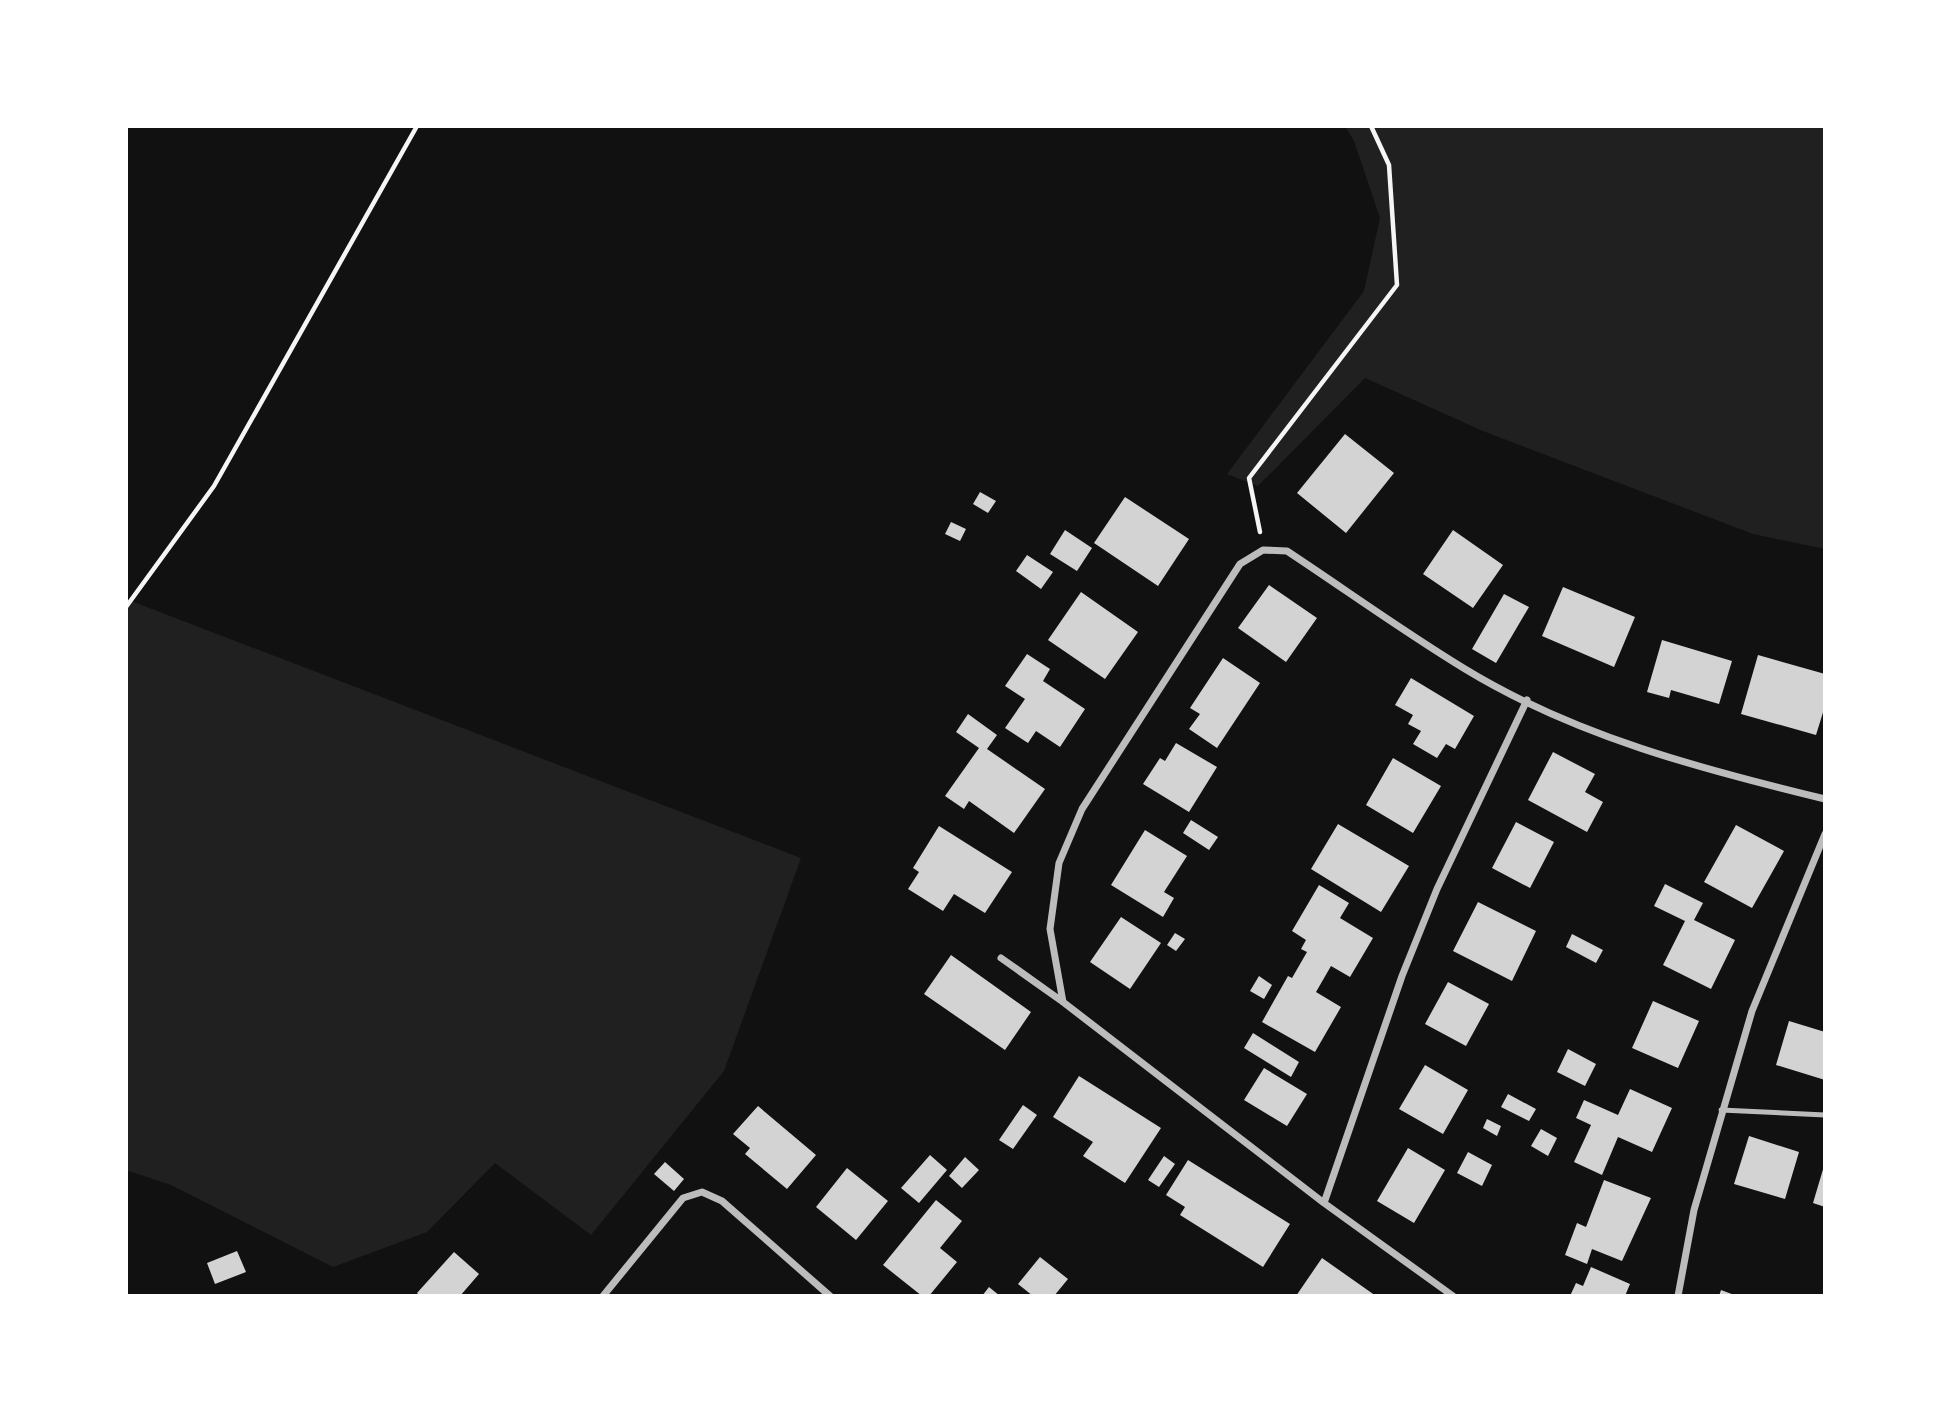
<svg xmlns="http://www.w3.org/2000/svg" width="1951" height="1422" font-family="Quicksand,sans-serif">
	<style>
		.green { fill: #202020 }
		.building { fill: #d3d3d3 }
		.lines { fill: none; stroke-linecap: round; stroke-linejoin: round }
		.path { stroke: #f5f5f5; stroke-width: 4.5 }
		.service { stroke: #bcbcbc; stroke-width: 5 }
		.minor { stroke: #bcbcbc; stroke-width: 7 }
	</style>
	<rect width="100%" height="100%" fill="#111"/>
	<path class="green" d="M1345 126H1825V549L1753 534 1483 431 1365 378 1258 486 1227 474 1364 291 1380 218 1354 141Z
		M126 599 801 858 724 1071 591 1235 495 1163 427 1232 333 1267 171 1185 126 1170Z"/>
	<path class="building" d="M1345 434 1394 473 1346 533 1297 493Z
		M980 492 996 501 988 513 973 504Z
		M1125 497 1189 539 1158 586 1094 543Z
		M951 522 966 529 960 541 945 534Z
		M1065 530 1092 548 1077 571 1050 554Z
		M1453 530 1503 565 1473 608 1423 574Z
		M1027 555 1053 572 1041 589 1016 571Z
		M1269 585 1317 618 1286 662 1238 628Z
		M1563 587 1635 617 1614 667 1542 636Z
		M1081 592 1138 632 1105 679 1048 640Z
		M1504 594 1529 607 1496 663 1472 649Z
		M1662 640 1732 661 1719 704 1671 690 1669 698 1647 692Z
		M1027 654 1050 669 1043 681 1085 709 1060 747 1036 731 1028 743 1005 728 1025 699 1005 686Z
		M1758 655 1825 674V706L1816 735 1741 714Z
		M1223 658 1260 683 1217 748 1189 729 1200 714 1190 708Z
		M1411 678 1474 716 1455 749 1446 744 1437 758 1413 744 1421 731 1408 724 1413 715 1395 705Z
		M968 714 997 735 987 749 1045 789 1014 833 969 801 964 809 945 796 979 748 956 732Z
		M1176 743 1217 767 1189 812 1143 784 1160 758 1165 761Z
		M1553 752 1595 774 1585 792 1603 802 1587 832 1528 800Z
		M1393 758 1441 786 1413 833 1366 805Z
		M1191 820 1218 837 1209 850 1183 833Z
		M1516 822 1554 842 1530 888 1492 868Z
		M1338 824 1409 866 1381 912 1311 869Z
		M1736 825 1784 851 1752 908 1704 882Z
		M939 826 1012 872 985 913 954 894 943 911 908 889 919 872 913 868Z
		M1145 830 1187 856 1164 892 1174 898 1163 917 1111 885Z
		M1665 884 1703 903 1694 920 1735 940 1711 989 1663 965 1685 921 1654 906Z
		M1319 885 1349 903 1340 918 1373 938 1350 977 1331 966 1316 992 1341 1007 1315 1052 1262 1022 1288 976 1292 978 1307 952 1301 949 1306 940 1292 931Z
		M1478 902 1536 931 1512 981 1453 951Z
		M1121 917 1161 943 1130 989 1090 962Z
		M1175 933 1185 939 1176 951 1167 945Z
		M1572 934 1603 950 1596 963 1566 947Z
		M951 955 1031 1012 1005 1050 924 994Z
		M1259 976 1272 985 1264 999 1250 991Z
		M1448 982 1489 1004 1466 1046 1425 1024Z
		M1653 1001 1699 1021 1678 1068 1632 1048Z
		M1789 1021 1825 1032V1080L1776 1065Z
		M1253 1033 1299 1062 1291 1077 1244 1048Z
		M1568 1049 1596 1064 1585 1086 1557 1072Z
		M1425 1065 1468 1090 1443 1134 1399 1109Z
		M1264 1068 1307 1094 1287 1126 1244 1100Z
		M1079 1076 1161 1128 1125 1183 1083 1156 1093 1142 1053 1117Z
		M1630 1089 1672 1108 1652 1152 1618 1137 1602 1175 1574 1162 1591 1125 1576 1118 1584 1100 1618 1115Z
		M1508 1094 1536 1109 1529 1121 1501 1107Z
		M1023 1105 1037 1115 1013 1149 999 1140Z
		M758 1106 816 1155 787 1189 745 1154 750 1148 733 1134Z
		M1487 1119 1501 1126 1497 1136 1483 1128Z
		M1541 1129 1557 1138 1548 1156 1531 1146Z
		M1749 1136 1799 1152 1785 1199 1734 1184Z
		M1408 1148 1445 1170 1414 1223 1377 1201Z
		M1468 1152 1492 1165 1482 1186 1457 1173Z
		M930 1155 947 1170 919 1203 901 1188Z
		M1164 1156 1175 1164 1159 1187 1148 1180Z
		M965 1157 979 1170 962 1188 949 1176Z
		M1188 1160 1290 1224 1263 1267 1180 1215 1185 1207 1166 1195Z
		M665 1162 684 1179 674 1191 654 1174Z
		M1824 1166H1825V1207L1813 1203Z
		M847 1168 888 1201 856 1240 816 1207Z
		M1604 1180 1651 1198 1622 1261 1592 1249 1587 1264 1565 1255 1577 1223 1586 1227Z
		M936 1200 962 1221 940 1248 957 1262 929 1296H922L883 1265Z
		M237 1251 246 1272 215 1284 207 1263Z
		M454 1252 479 1274 460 1296H420L417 1293Z
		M1040 1257 1068 1279 1054 1296H1033L1018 1284Z
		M1322 1258 1376 1296H1296Z
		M1591 1267 1630 1284 1625 1296H1570L1576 1283 1583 1286Z
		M989 1287 1000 1296H982Z
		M1721 1290 1737 1296H1719Z"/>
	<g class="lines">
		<path class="path" d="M1260 532 1249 478 1397 285 1389 165 1371 126
			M126 607 214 486 417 126"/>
		<path class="service" d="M1721 1110 1825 1115"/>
		<path class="minor" d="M1001 958 1063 1002 1324 1203 1453 1296
			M1063 1002 1050 929 1059 863 1082 809 1240 564 1263 550 1287 551C1346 590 1404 632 1465 669 1575 736 1701 769 1825 799
			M1324 1203 1402 976 1437 889 1527 700
			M603 1296 683 1198 702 1192 722 1201 830 1296
			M1678 1296 1694 1210 1752 1011 1825 834"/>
	</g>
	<rect width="1951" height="1422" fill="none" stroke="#ffffff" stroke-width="256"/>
</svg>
